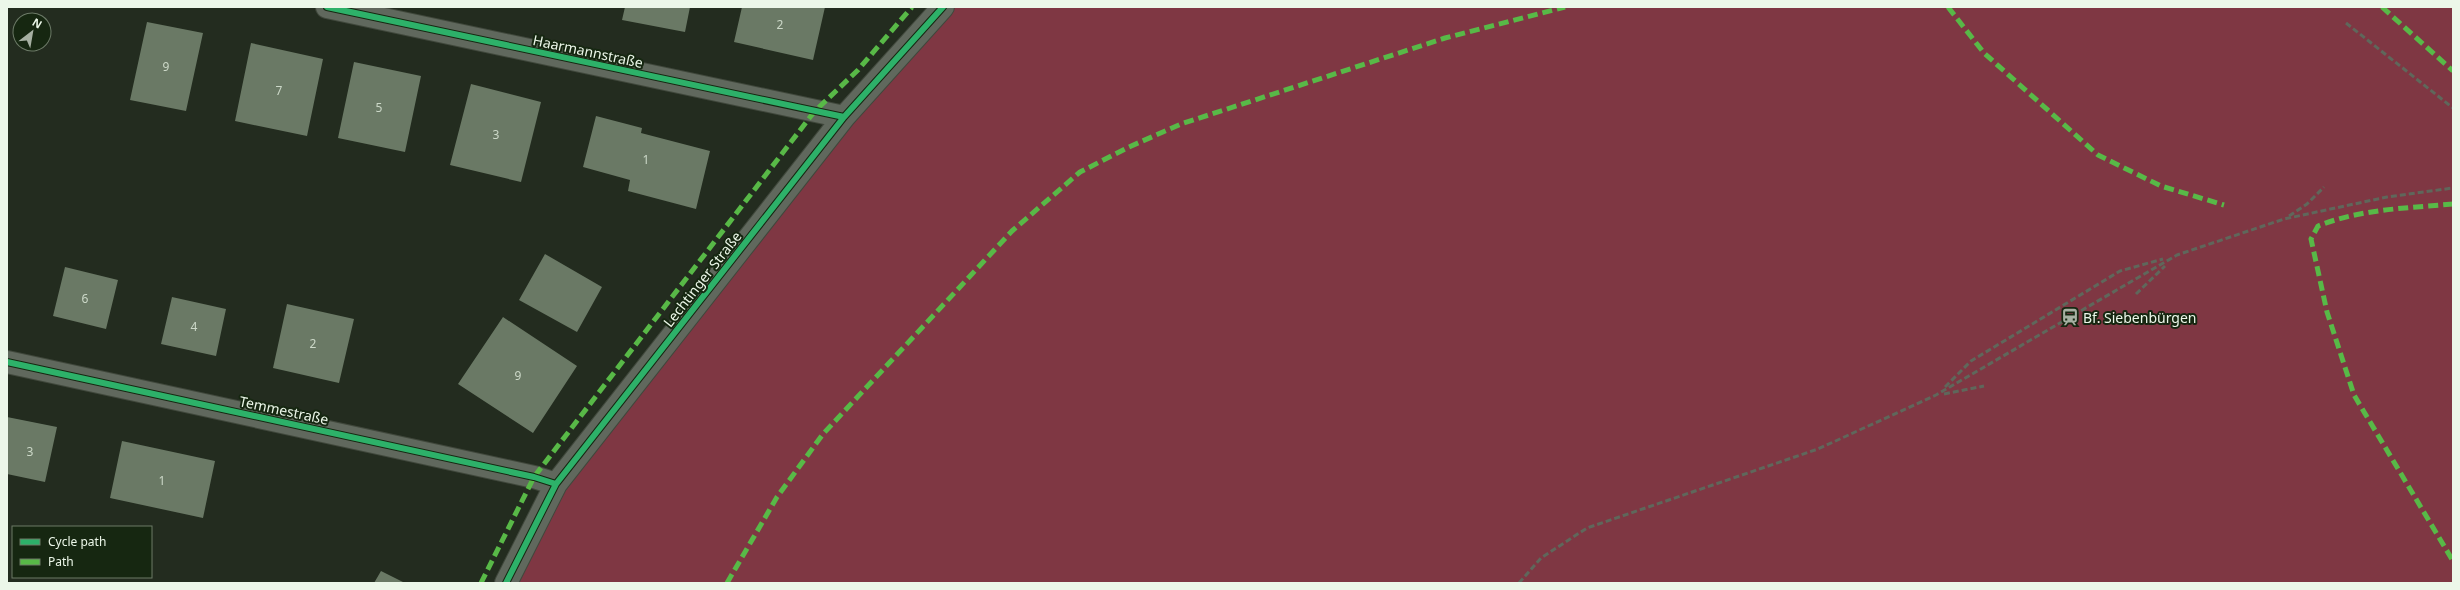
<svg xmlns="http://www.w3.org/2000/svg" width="2460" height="590" font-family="'Noto Sans',sans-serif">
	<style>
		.forest { fill: #7f3743 }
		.building { fill: #6a7965 }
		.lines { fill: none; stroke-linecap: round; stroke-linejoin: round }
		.street-casing { stroke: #40483c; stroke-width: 24 }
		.street { stroke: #60685d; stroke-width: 22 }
		.rail { stroke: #5f675b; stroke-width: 3; stroke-dasharray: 6 3; stroke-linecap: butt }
		.quiet { stroke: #58b947; stroke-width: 5; stroke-dasharray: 10 5; stroke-linecap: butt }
		.cycleway-casing { stroke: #162711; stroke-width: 8 }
		.cycleway { stroke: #2db169; stroke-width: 6 }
		.labels { text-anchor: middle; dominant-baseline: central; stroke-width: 4; stroke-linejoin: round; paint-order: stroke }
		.number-label { font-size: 12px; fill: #ccd8c8 }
		.street-label { font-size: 14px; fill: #ecf7e9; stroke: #162711 }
		.poi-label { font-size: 14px; fill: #ecf7e9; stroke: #162711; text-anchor: start }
	</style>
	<rect width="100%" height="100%" fill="#232c1f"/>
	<path class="forest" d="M943 7H2453V583H506L556 484Z"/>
	<path class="building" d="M625 7H690L685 32 622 20Z
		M742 7H825L813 60 734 42Z
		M147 22 203 33 186 111 130 100Z
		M251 43 323 59 307 136 235 121Z
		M354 62 421 76 405 152 338 138Z
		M471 84 541 102 521 182 450 165Z
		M596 116 642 128 641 133 710 151 696 209 628 191 630 180 583 167Z
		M545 254 602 287 577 332 519 300Z
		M65 267 118 280 106 329 53 316Z
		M172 297 226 309 216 356 161 344Z
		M287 304 354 319 339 383 273 368Z
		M503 317 577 366 533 433 458 384Z
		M7 417 57 427 45 482 7 474Z
		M122 441 215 461 203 518 110 498Z
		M381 571 405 583H374Z"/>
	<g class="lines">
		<g class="street-casing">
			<path id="street" d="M327 7 844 117
				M7 362 534 477 556 484
				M506 583 556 484 844 117 943 7"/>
		</g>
		<use href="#street" class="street"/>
		<path class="rail" d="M2346 23 2453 108
			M2289 216 2307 204 2324 187
			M2136 294 2165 266
			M1945 387 1971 361 2120 271 2163 259
			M1944 394 1984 386
			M1519 583 1541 558 1587 528 1818 449 1936 395 2177 255 2284 219 2387 197 2453 188"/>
		<path class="quiet" d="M1948 7 1984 53 2098 155 2161 186 2224 205
			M2382 7 2453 71
			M2453 204C2409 208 2360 209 2318 226L2311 239 2327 312 2354 395 2453 561
			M481 583 534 477 814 112 858 70 912 7
			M727 583 777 497 823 434 1012 231 1080 172 1129 147 1181 124 1445 38 1565 7"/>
		<g class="cycleway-casing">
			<path id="cycleway" d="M327 7 844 117
				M7 362 534 477 556 484
				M506 583 556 484 844 117 943 7"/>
		</g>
		<use href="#cycleway" class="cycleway"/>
	</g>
	<defs>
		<g id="station-bare" transform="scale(1.38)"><path d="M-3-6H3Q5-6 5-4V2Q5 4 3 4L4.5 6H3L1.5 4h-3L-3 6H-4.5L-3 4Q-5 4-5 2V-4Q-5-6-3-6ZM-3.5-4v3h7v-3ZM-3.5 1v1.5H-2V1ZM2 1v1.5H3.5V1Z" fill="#a6b0a2" stroke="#162711" stroke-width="2.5" paint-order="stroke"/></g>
	</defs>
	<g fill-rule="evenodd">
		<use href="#station-bare" x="2070" y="317"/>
	</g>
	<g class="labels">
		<g class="number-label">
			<text x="780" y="24">2</text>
			<text x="166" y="66">9</text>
			<text x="279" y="90">7</text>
			<text x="379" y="107">5</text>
			<text x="496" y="134">3</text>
			<text x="646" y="159">1</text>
			<text x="85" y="298">6</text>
			<text x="194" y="326">4</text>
			<text x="313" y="343">2</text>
			<text x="518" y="375">9</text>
			<text x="30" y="451">3</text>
			<text x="162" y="480">1</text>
		</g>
		<g class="street-label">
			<text transform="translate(588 51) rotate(12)">Haarmannstraße</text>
			<text transform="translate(702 279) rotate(-52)">Lechtinger Straße</text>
			<text transform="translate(284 410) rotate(12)">Temmestraße</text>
		</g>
		<g class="poi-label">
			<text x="2083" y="317">Bf. Siebenbürgen</text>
		</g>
	</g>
	<rect width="2460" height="590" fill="none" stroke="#ecf7e9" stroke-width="16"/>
	<rect x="12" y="526" width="140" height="52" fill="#162711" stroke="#6c7a67"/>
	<rect x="20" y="539" width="20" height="6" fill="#2db169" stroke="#6c7a67"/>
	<text x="48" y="546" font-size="12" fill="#ecf7e9">Cycle path</text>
	<rect x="20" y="559" width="20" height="6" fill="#58b947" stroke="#6c7a67"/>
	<text x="48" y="566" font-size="12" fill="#ecf7e9">Path</text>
	<g transform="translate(32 32) rotate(31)"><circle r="19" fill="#162711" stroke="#6c7a67"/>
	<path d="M0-3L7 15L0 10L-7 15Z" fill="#a6b0a2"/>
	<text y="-6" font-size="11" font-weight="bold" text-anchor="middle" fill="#ecf7e9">N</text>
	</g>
</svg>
